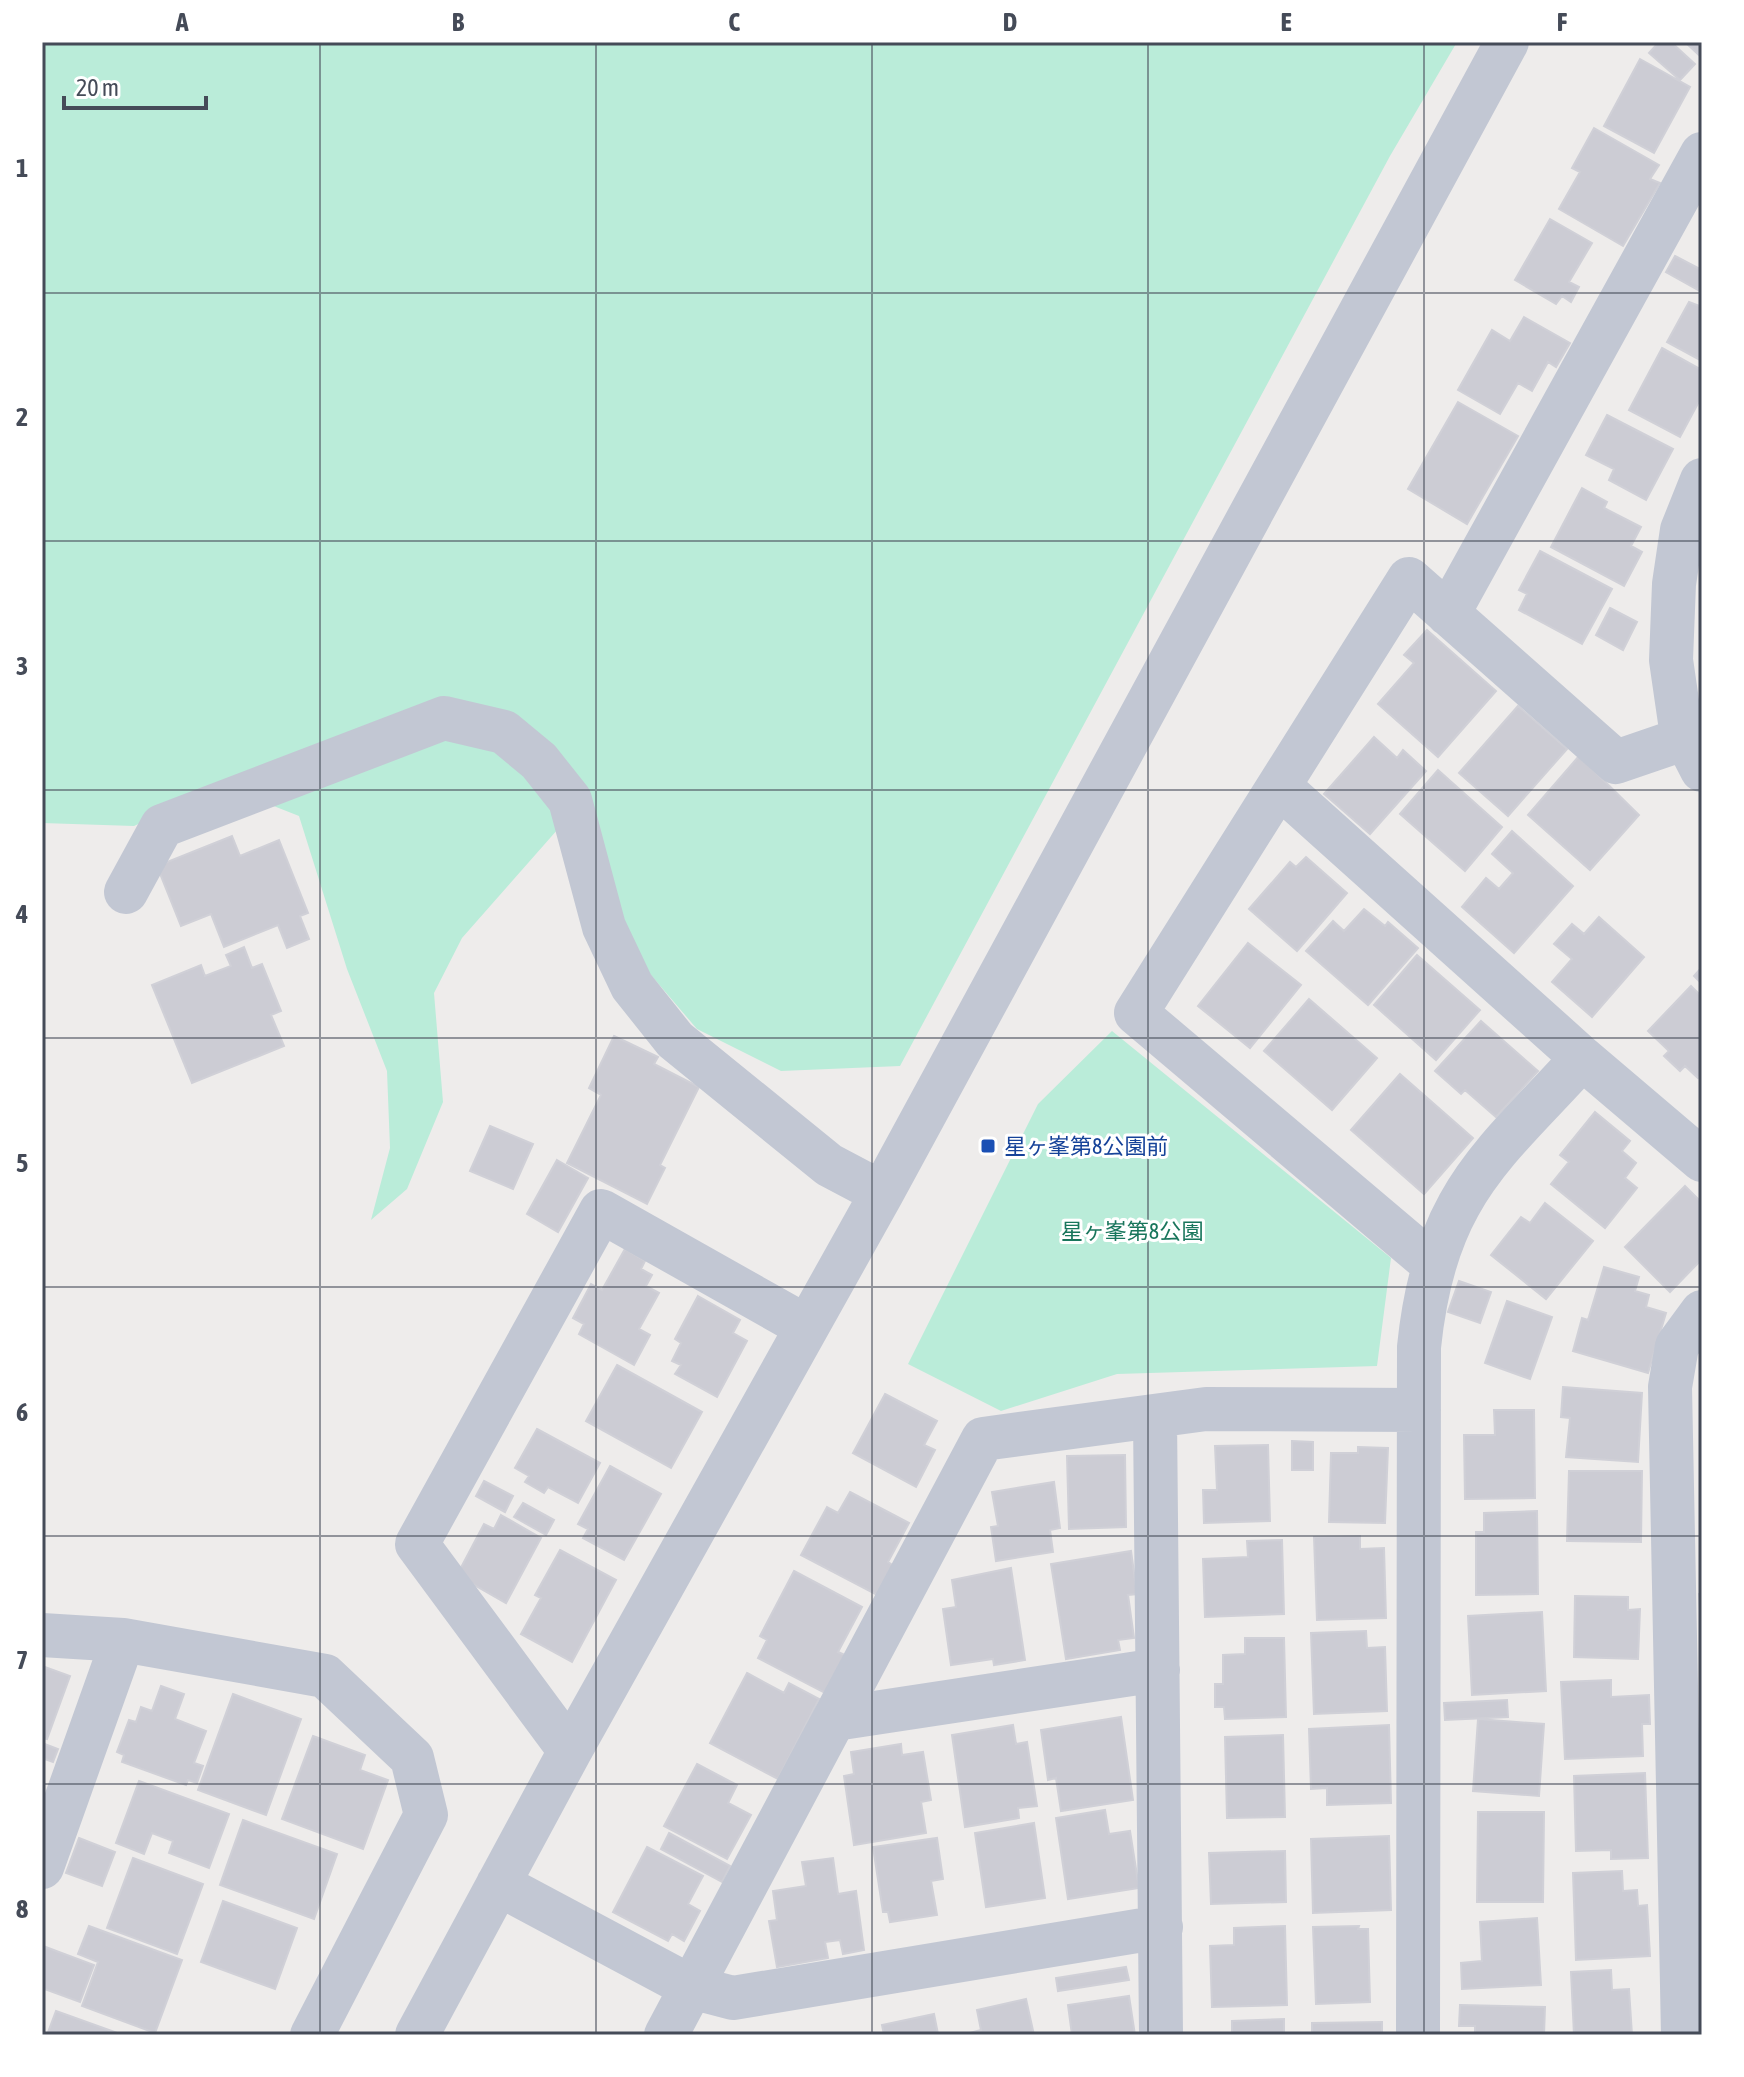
<svg xmlns="http://www.w3.org/2000/svg" width="1744" height="2077" font-family="'Asap Condensed','Noto Sans JP',sans-serif">
	<style>
		.green { fill: #baecd9 }
		.building { fill: #ccccd4; stroke: #d0d0d7; stroke-width: 2 }
		.lines { fill: none; stroke-linecap: round; stroke-linejoin: round }
		.minor { stroke: #c2c7d3; stroke-width: 44 }
		.grid { fill: none; stroke: #454b58; stroke-width: 2; stroke-opacity: 0.55 }
		.transit-dot { fill: #1a4fb4; stroke: #fff; stroke-width: 3 }
		.labels { text-anchor: middle; dominant-baseline: central; stroke-width: 6; stroke-linejoin: round; paint-order: stroke }
		.transit-label { font-size: 22px; fill: #164399; stroke: #fff; text-anchor: start }
		.park-label { font-size: 22px; fill: #19765c; stroke: #fff }
		.neatline { fill: none; stroke: #454b58; stroke-width: 3 }
		.grid-label { font-size: 26px; text-anchor: middle; font-weight: bold; fill: #454b58 }
	</style>
	<rect width="100%" height="100%" fill="#eeeceb"/>
	<path class="green" d="M42 42H1457L1390 156 900 1066 781 1071 697 1029 639 961 558 829 462 938 434 993 443 1102 407 1189 371 1220 390 1148 387 1071 347 969 299 816 223 786 134 826 42 823Z
		M1112 1031 1391 1258 1377 1366 1117 1374 1001 1411 908 1364 1038 1104Z"/>
	<path class="building" d="M1659 42H1671L1695 64 1680 80 1649 53Z
		M1685 42H1702V58Z
		M1640 59 1690 87 1654 153 1604 126Z
		M1594 128 1659 165 1650 179 1660 183 1623 246 1559 209 1580 172 1572 168Z
		M1550 219 1592 243 1569 282 1579 287 1571 302 1562 296 1556 304 1515 280Z
		M1675 256 1702 270 1698 290 1666 272Z
		M1689 302 1702 307V361L1667 342Z
		M1524 317 1570 343 1556 367 1548 362 1532 391 1518 383 1500 414 1458 390 1492 330 1510 341Z
		M1662 348 1702 370V396L1680 437 1629 410Z
		M1458 402 1518 436 1467 524 1408 489Z
		M1607 415 1673 449 1646 500 1609 480 1614 469 1586 455Z
		M1582 488 1607 502 1604 508 1641 527 1631 546 1642 552 1624 586 1551 547Z
		M1540 551 1612 589 1582 644 1519 610 1527 594 1519 590Z
		M1610 608 1637 622 1623 650 1596 635Z
		M1427 630 1496 691 1438 757 1378 704 1414 663 1404 655Z
		M1518 706 1567 749 1508 816 1459 773Z
		M1374 737 1397 758 1403 750 1426 771 1370 834 1324 794Z
		M1579 756 1639 815 1590 870 1528 815Z
		M1438 770 1502 827 1465 871 1400 814Z
		M1512 831 1573 886 1514 953 1462 907 1486 878 1499 889 1513 873 1492 854Z
		M232 836 240 856 279 840 308 913 300 916 309 939 287 948 278 925 224 947 211 914 181 926 157 866Z
		M1306 857 1347 893 1297 951 1249 909 1290 862 1296 867Z
		M1364 909 1385 926 1388 922 1418 948 1368 1005 1306 951 1333 921 1344 931Z
		M1599 917 1644 957 1592 1017 1552 982 1572 959 1554 944 1572 924 1584 934Z
		M1248 943 1301 985 1250 1048 1198 1006Z
		M244 947 252 968 262 964 281 1011 271 1015 284 1046 192 1083 152 985 201 965 205 976 231 966 226 955Z
		M1417 955 1480 1010 1436 1060 1374 1005Z
		M1702 967V984L1694 976Z
		M1691 986 1702 997V1074L1698 1078 1685 1066 1680 1071 1664 1056 1669 1051 1648 1031Z
		M1309 999 1377 1058 1332 1110 1264 1051Z
		M1481 1021 1538 1071 1496 1117 1465 1090 1461 1094 1435 1071Z
		M614 1036 658 1057 654 1064 699 1087 660 1165 665 1168 647 1204 567 1163 601 1095 589 1088Z
		M1400 1074 1473 1138 1424 1194 1351 1130Z
		M1595 1112 1630 1141 1622 1151 1636 1163 1625 1178 1637 1188 1605 1228 1551 1184 1569 1162 1560 1155Z
		M490 1126 533 1144 513 1189 470 1171Z
		M557 1160 588 1178 558 1232 527 1214Z
		M1685 1186 1702 1203V1259L1670 1292 1625 1247Z
		M1545 1203 1593 1241 1546 1299 1491 1255 1521 1217 1530 1223Z
		M625 1249 645 1261 641 1269 652 1275 646 1286 659 1293 639 1329 650 1335 634 1365 579 1334 584 1324 573 1318 591 1284 602 1290Z
		M1604 1267 1639 1277 1635 1291 1649 1295 1646 1307 1666 1313 1648 1373 1573 1351 1582 1318 1588 1320Z
		M1459 1281 1491 1292 1480 1323 1448 1312Z
		M698 1296 740 1320 733 1333 747 1341 717 1397 675 1374 681 1365 672 1361 681 1343 675 1339Z
		M1507 1301 1552 1317 1530 1379 1485 1363Z
		M617 1365 702 1412 671 1468 586 1421Z
		M1563 1387 1642 1393 1638 1462 1566 1457 1570 1418 1561 1417Z
		M885 1394 937 1421 924 1445 935 1450 916 1487 853 1453Z
		M1494 1410H1534L1535 1498 1465 1499 1464 1435H1495Z
		M537 1429 600 1463 578 1503 548 1487 544 1493 525 1482 529 1476 515 1468Z
		M1292 1441 1313 1442V1470H1292Z
		M1268 1445 1270 1521 1204 1523 1203 1490H1217L1215 1446Z
		M1358 1447 1388 1448 1385 1523 1329 1522 1331 1453H1358Z
		M1125 1455 1126 1527 1069 1529 1067 1456Z
		M610 1466 661 1494 624 1560 583 1538 588 1529 578 1524Z
		M1569 1471H1642L1641 1542 1567 1541Z
		M484 1481 513 1496 505 1512 476 1496Z
		M1054 1482 1060 1528 1050 1530 1053 1552 996 1561 991 1527 998 1526 992 1492Z
		M850 1492 909 1523 888 1562 894 1566 879 1596 801 1555 827 1507 838 1513Z
		M523 1503 554 1520 546 1535 514 1517Z
		M1537 1511 1538 1594 1476 1595V1532H1484V1513Z
		M501 1515 541 1538 506 1603 457 1575 484 1524 494 1529Z
		M1360 1536V1549L1384 1548 1386 1618 1317 1620 1314 1537Z
		M1282 1540 1284 1614 1205 1617 1203 1559 1248 1557 1247 1541Z
		M560 1550 616 1580 572 1662 521 1634 541 1598 535 1595Z
		M1131 1551 1137 1594 1128 1595 1134 1638 1118 1640 1120 1650 1066 1659 1051 1564Z
		M1011 1568 1025 1660 994 1665 993 1659 951 1665 943 1609 956 1607 952 1580Z
		M794 1571 862 1607 838 1652 845 1655 825 1693 758 1658 767 1640 760 1636Z
		M1699 1594H1702V1628H1701Z
		M1575 1596 1628 1597V1610L1640 1609 1638 1659 1574 1657Z
		M1542 1612 1546 1691 1472 1695 1468 1616Z
		M1366 1631 1367 1648 1385 1647 1387 1711 1314 1714 1311 1633Z
		M1245 1638H1284L1286 1717 1225 1719 1224 1707H1215V1684H1223V1655L1245 1654Z
		M42 1666 70 1676 47 1739 42 1738Z
		M747 1673 784 1693 789 1683 819 1699 778 1779 710 1743Z
		M1611 1680V1697L1649 1695 1650 1724H1642L1643 1756 1565 1759 1561 1682Z
		M161 1686 184 1694 175 1719 206 1731 194 1763 203 1766 197 1783 188 1780 186 1785 122 1762 124 1755 117 1752 129 1720 136 1722 141 1707 152 1711Z
		M233 1694 301 1719 266 1815 198 1790Z
		M1507 1700 1508 1717 1445 1720 1444 1703Z
		M1121 1717 1133 1800 1061 1811 1056 1778 1048 1780 1041 1730Z
		M1478 1719 1544 1724 1539 1796 1473 1791Z
		M1013 1725 1016 1744 1027 1742 1037 1806 1018 1808 1019 1818 965 1827 952 1735Z
		M1389 1725 1391 1803 1327 1805V1788L1311 1789 1309 1729Z
		M1283 1735 1285 1817 1227 1818 1225 1737Z
		M313 1736 365 1755 360 1770 388 1780 363 1849 282 1819Z
		M42 1743 58 1749 53 1762 42 1758Z
		M901 1744 902 1755 923 1752 931 1800 921 1802 926 1833 854 1845 844 1776 854 1774 851 1752Z
		M697 1764 737 1785 728 1803 751 1815 727 1859 664 1826Z
		M1645 1773 1648 1858 1611 1859V1850L1576 1851 1574 1776Z
		M139 1781 229 1814 209 1868 169 1853 173 1841 152 1833 144 1854 116 1843Z
		M1105 1810 1109 1834 1130 1831 1139 1888 1068 1899 1056 1818Z
		M1478 1812H1544L1543 1902H1477Z
		M243 1820 337 1854 314 1919 220 1885Z
		M1034 1823 1045 1898 986 1907 975 1833Z
		M669 1833 730 1866 722 1882 661 1849Z
		M1389 1836 1391 1910 1313 1913 1311 1839Z
		M79 1838 115 1852 102 1886 66 1873Z
		M937 1838 943 1879 931 1881 937 1915 890 1922 888 1912H883L873 1847Z
		M647 1847 703 1876 688 1904 700 1911 684 1941 672 1934 668 1941 613 1912Z
		M1285 1851 1286 1902 1211 1904 1209 1853Z
		M133 1858 203 1884 177 1954 107 1928Z
		M833 1858 838 1894 856 1891 864 1950 843 1954 840 1940 825 1942 828 1958 777 1967 769 1921 777 1920 773 1891 806 1886 802 1862Z
		M1622 1871 1623 1891 1637 1890 1638 1906 1647 1905 1650 1956 1576 1960 1573 1873Z
		M223 1901 297 1928 275 1989 201 1962Z
		M1537 1918 1541 1985 1462 1989 1461 1963 1482 1961 1480 1922Z
		M89 1926 182 1960 155 2033 82 2006 98 1962 78 1954Z
		M1285 1926 1287 2005 1212 2007 1210 1946 1234 1945V1928Z
		M1359 1926 1358 1929H1368L1370 2002 1316 2004 1313 1927Z
		M43 1946 94 1965 80 2002 42 1988Z
		M1126 1967 1129 1980 1058 1991 1056 1978Z
		M1611 1970 1612 1990 1629 1989 1632 2035H1574L1571 1972Z
		M1129 1996 1135 2035H1072L1068 2005Z
		M1026 1999 1034 2035H962L981 2030 977 2010Z
		M1460 2005 1545 2007 1544 2035H1475V2026H1459Z
		M56 2011 123 2035H47Z
		M934 2014 938 2034 949 2035H884L882 2025Z
		M1284 2019V2035H1232V2021Z
		M1382 2022V2035H1312V2023Z"/>
	<g class="lines">
		<path class="minor" d="M1702 480 1682 530 1674 584 1671 660 1681 729 1702 770
			M1448 614 1702 154
			M1280 787 1582 1058 1702 1160
			M126 892 162 826 444 718 504 732 539 761 570 800 604 927 632 986 675 1040 829 1165 882 1193
			M1434 1265 1136 1013 1409 579 1616 762 1686 738
			M1155 1417 1161 2035
			M42 1635 123 1640 325 1676 412 1758 426 1815 312 2035
			M835 1719 1158 1670
			M570 1751 417 1544 601 1211 807 1327
			M42 1867 123 1640
			M498 1884 691 1987 733 1998 1161 1927
			M417 2035 570 1751 882 1193 1507 42
			M666 2035 983 1439 1206 1409 1419 1410
			M1418 2035 1419 1347C1424 1298 1435 1248 1459 1205 1489 1150 1541 1105 1582 1058
			M1683 2035 1670 1387 1677 1346 1702 1312"/>
	</g>
	<path class="grid" d="M320 42V2035M596 42V2035M872 42V2035M1148 42V2035M1424 42V2035M42 293H1702M42 541H1702M42 790H1702M42 1038H1702M42 1287H1702M42 1536H1702M42 1784H1702"/>
	<rect class="transit-dot" x="980" y="1138" width="16" height="16" rx="4"/>
	<g class="labels">
		<g class="transit-label">
			<text x="1004" y="1146">星ヶ峯第8公園前</text>
		</g>
		<g class="park-label">
			<text x="1132" y="1231">星ヶ峯第8公園</text>
		</g>
	</g>
	<rect width="1744" height="2077" fill="none" stroke="#ffffff" stroke-width="88"/>
	<path d="M64 96v12h142v-12" fill="none" stroke="#454b58" stroke-width="4"/>
	<text x="76" y="96" font-size="24" fill="#454b58" stroke="#ffffff" stroke-width="6" paint-order="stroke">20 m</text>
	<rect x="44" y="44" width="1656" height="1989" class="neatline"/>
	<g class="grid-label">
		<text x="182" y="31">A</text>
		<text x="458" y="31">B</text>
		<text x="734" y="31">C</text>
		<text x="1010" y="31">D</text>
		<text x="1286" y="31">E</text>
		<text x="1562" y="31">F</text>
		<text x="22" y="177">1</text>
		<text x="22" y="426">2</text>
		<text x="22" y="675">3</text>
		<text x="22" y="923">4</text>
		<text x="22" y="1172">5</text>
		<text x="22" y="1421">6</text>
		<text x="22" y="1669">7</text>
		<text x="22" y="1918">8</text>
	</g>
</svg>
